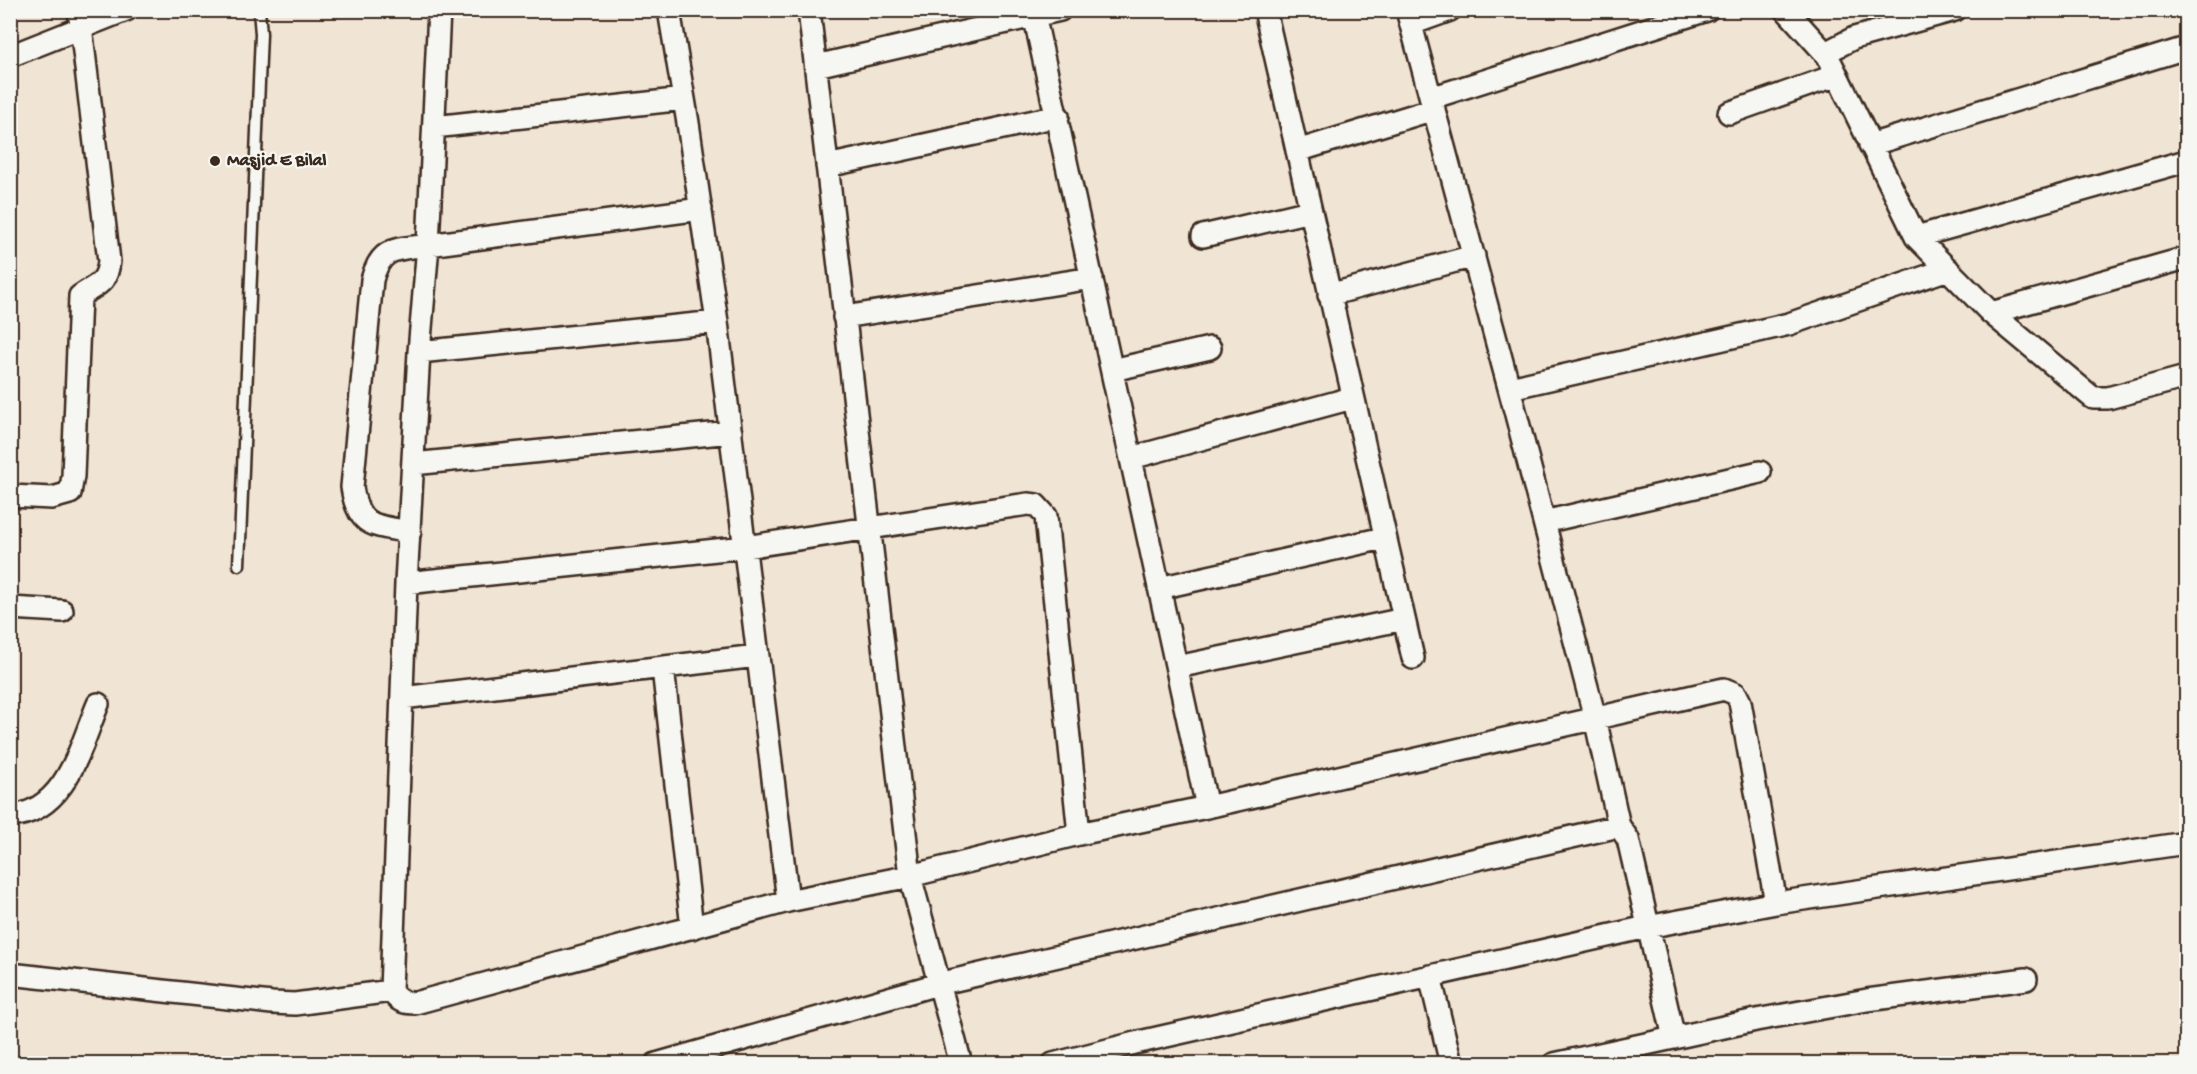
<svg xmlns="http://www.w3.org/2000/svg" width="2197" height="1074" font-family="'Gochi Hand',sans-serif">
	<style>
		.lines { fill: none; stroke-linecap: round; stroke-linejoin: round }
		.service-casing { stroke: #3b2a1e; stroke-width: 15 }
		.minor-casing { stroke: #3b2a1e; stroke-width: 26 }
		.service { stroke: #f6f6f2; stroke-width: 10 }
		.minor { stroke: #f6f6f2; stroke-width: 21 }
		.poi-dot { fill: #3b2a1e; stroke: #f6f6f2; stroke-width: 2 }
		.labels { text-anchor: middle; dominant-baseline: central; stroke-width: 4.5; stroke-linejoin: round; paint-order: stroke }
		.poi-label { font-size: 18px; font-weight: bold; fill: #3b2a1e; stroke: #f6f6f2; text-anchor: start }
	</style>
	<rect width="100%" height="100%" fill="#f0e4d5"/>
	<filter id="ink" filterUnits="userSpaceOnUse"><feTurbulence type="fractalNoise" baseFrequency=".0167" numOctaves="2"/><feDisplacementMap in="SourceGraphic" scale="12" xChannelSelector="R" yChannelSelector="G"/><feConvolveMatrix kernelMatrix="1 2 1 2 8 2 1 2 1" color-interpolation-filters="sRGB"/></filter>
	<g filter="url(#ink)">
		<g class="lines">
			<g class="service-casing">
				<path id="service" d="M239 565 261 34 259 10"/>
			</g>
			<g class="minor-casing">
				<path id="minor" d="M439 10 428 245 419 352 406 583 391 991C398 1001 403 1003 415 1003L788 901 910 876 1079 834 1207 807 1724 689 1736 694 1740 702 1776 903
					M669 10 688 123 717 322 788 901
					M809 10 910 876 961 1064
					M1033 10 1207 807
					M1265 10 1413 658
					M1407 10 1512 399 1595 718 1619 826 1628 839 1674 1038
					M1786 10 1825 53 1832 65 1916 237 1991 313 2093 398H2108L2186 377
					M1411 24 1450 10
					M1825 53 1854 38 1955 10
					M10 56 126 10
					M816 66 1060 10
					M1431 98 1707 10
					M1729 113 1837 75
					M434 127 684 99
					M1870 145 2186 48
					M1297 151 1434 109
					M827 166 1058 116
					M1203 236 1310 211
					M1916 237 2186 161
					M1329 295 1474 256
					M1991 313 2186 258
					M844 317 1092 278
					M419 352 717 322
					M1112 370 1210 348
					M1510 388 1789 324 1948 269
					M1131 458 1352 398
					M413 464 731 432
					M10 496 52 498 70 493 73 476 80 296C97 284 107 284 109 261L79 10
					M1544 522 1760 472
					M410 532C373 525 358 528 352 487L372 280C381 245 398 250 428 245L701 209
					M406 583 745 547 1028 504 1036 505 1046 516 1047 527 1079 834
					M1159 588 1384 538
					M10 608 62 611
					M1177 667 1404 619
					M663 668 692 928
					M402 698 757 656
					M10 816C66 812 80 747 98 704
					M10 974 272 1003 295 1004 391 991
					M1430 976 1451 1064
					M656 1064 938 984 1619 826
					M1053 1064 1135 1043 1647 927 1776 903 2186 843
					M1554 1064 1756 1020 1867 1000 2026 979"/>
			</g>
			<use href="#service" class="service"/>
			<use href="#minor" class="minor"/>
		</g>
	</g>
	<circle class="poi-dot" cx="215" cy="161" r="6"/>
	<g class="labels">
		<g class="poi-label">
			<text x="227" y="161">Masjid E Bilal</text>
		</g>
	</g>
	<rect width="2197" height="1074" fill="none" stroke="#f6f6f2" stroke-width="36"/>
	<rect x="18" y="18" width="2161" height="1038" fill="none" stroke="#3b2a1e" stroke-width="2" filter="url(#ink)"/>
</svg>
